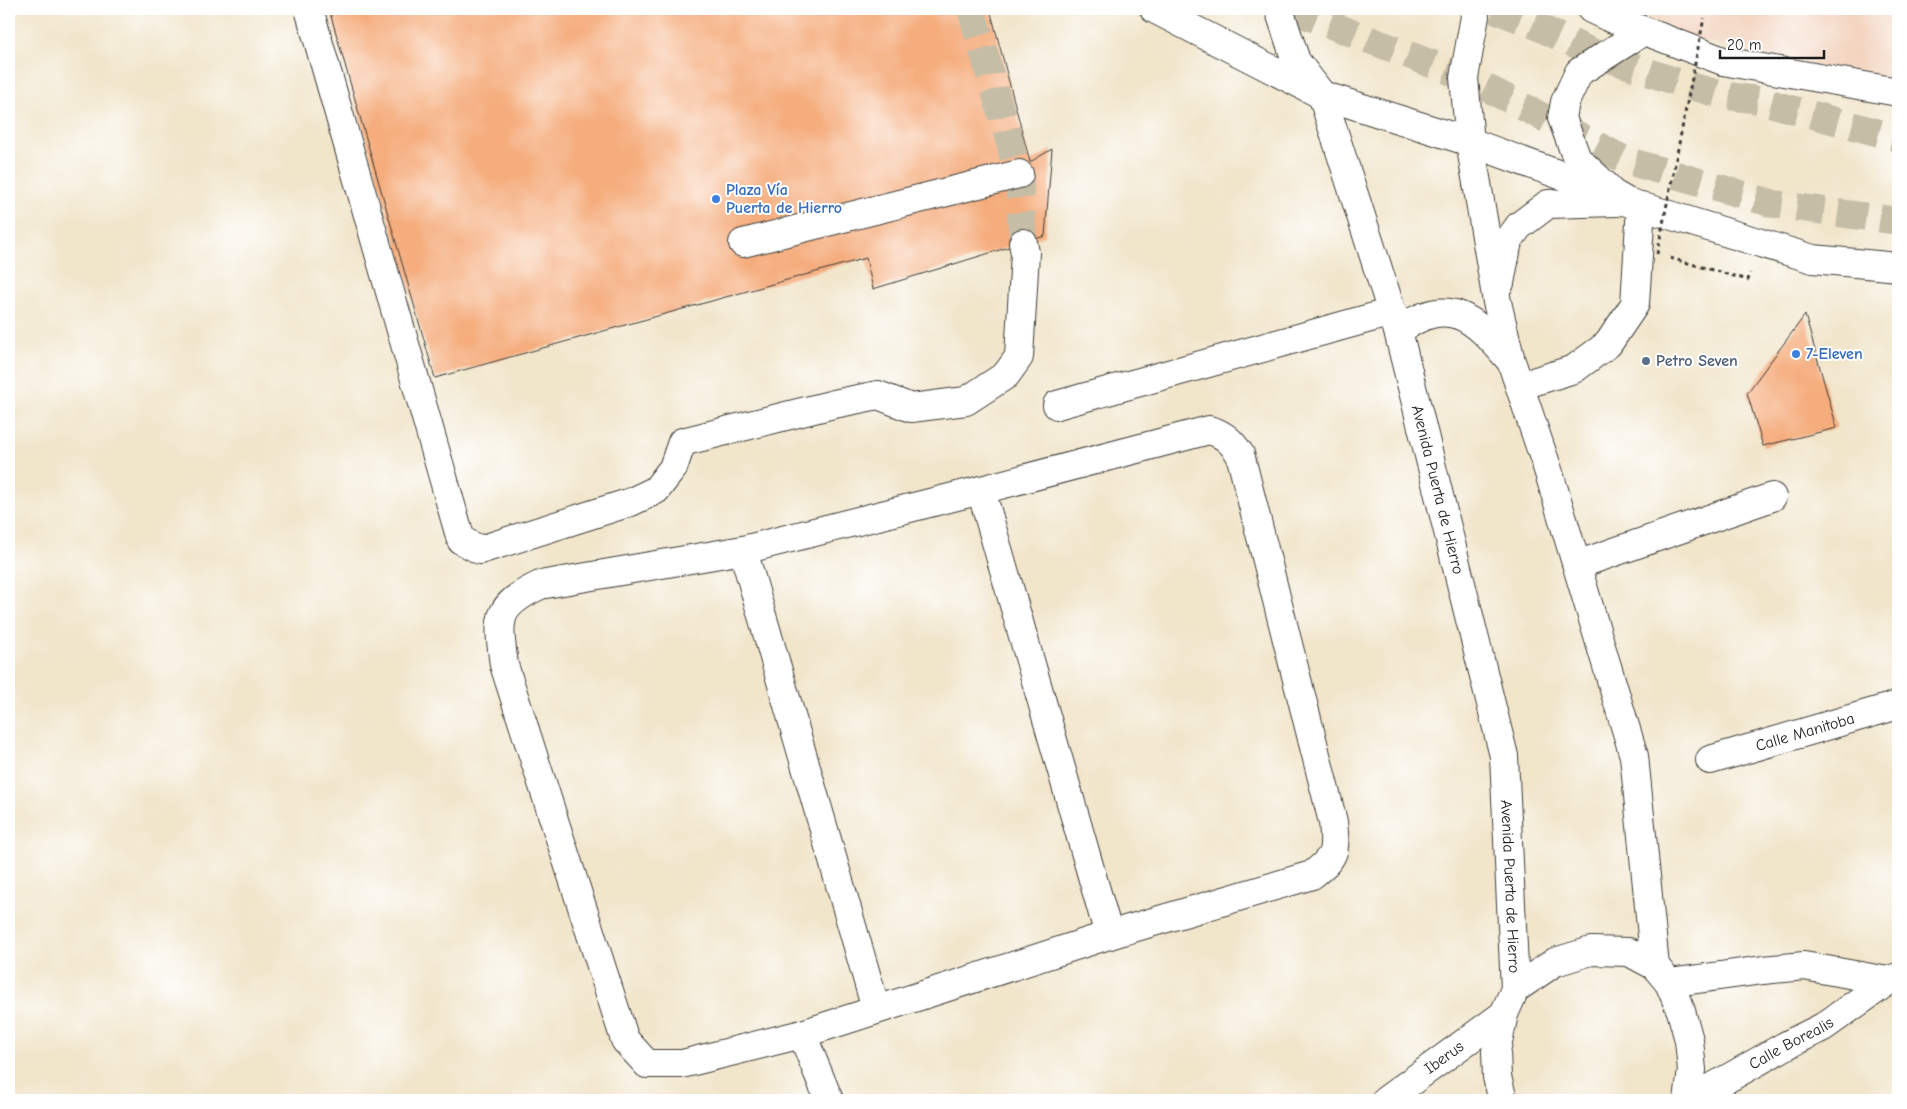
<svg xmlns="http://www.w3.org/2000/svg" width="1907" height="1109" font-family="'Comic Neue',sans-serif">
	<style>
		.built { fill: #f3d4bf }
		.building { fill: #f5ad7e }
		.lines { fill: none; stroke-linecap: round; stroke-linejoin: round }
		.minor-tunnel { stroke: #c6bda7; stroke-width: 28; stroke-dasharray: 28 14; stroke-linecap: butt }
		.major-tunnel { stroke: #c6bda7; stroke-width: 28; stroke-dasharray: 28 14; stroke-linecap: butt }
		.minor-casing { stroke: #3c3a36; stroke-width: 30 }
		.path { stroke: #3c3a36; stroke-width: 3; stroke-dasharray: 4 4; stroke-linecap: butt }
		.minor { stroke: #fff; stroke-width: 28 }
		.path-bridge { stroke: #3c3a36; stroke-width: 3; stroke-dasharray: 4 4; stroke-linecap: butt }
		.shop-dot { fill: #3f7fe0; stroke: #fff; stroke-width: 2 }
		.service-dot { fill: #5c6f8a; stroke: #fff; stroke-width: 2 }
		.labels { text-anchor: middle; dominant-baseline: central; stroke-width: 4; stroke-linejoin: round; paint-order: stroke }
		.shop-label { font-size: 16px; font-weight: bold; fill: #366cbe; stroke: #fff; text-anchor: start }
		.service-label { font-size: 16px; font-weight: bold; fill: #4e5e75; stroke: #fff; text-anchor: start }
		.street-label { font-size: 16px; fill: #1c1c1c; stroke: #fff }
	</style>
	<rect width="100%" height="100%" fill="#fff"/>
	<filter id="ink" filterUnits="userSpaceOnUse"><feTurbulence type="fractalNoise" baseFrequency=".02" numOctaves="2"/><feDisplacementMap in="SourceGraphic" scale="10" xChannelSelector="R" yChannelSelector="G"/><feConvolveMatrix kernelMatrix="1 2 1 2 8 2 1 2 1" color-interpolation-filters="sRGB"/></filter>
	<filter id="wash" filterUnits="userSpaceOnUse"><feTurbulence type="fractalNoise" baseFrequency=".0096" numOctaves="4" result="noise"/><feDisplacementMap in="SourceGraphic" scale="20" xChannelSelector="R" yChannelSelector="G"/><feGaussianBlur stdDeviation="1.12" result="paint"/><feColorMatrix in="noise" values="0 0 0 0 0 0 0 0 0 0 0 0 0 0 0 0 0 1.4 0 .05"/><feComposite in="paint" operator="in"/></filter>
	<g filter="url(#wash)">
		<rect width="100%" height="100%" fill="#f1e5ca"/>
		<path class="built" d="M1635 9H1898V84L1681 36Z"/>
		<g id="blocks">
			<path class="building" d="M329 9H990L1030 162 1052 149 1045 236 873 289 866 258 435 378Z
				M1805 315 1837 428 1763 446 1747 393Z"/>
		</g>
	</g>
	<g filter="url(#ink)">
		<use href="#blocks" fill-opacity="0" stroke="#3c3a36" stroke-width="1"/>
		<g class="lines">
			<path class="minor-tunnel" d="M971 9 1019 174 1023 243"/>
			<path class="major-tunnel" d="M1290 9 1468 78 1625 160 1774 204 1898 221
				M1494 9 1530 23 1596 54 1680 83 1722 95 1758 100 1898 138"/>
			<g class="minor-casing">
				<g id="minor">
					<path d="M309 9 461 540 480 550 631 502 656 490 673 468 682 442 834 404 878 395 911 408 966 401 1006 375 1019 357 1025 253 1023 243"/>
					<path d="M1154 9 1322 95 1470 142 1615 195 1627 202 1813 259 1898 267"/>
					<path id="s1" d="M1279 9 1296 61 1322 95 1398 331 1504 756 1515 989"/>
					<path d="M1474 9 1475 16 1464 78 1470 142 1497 302 1511 361 1548 470 1634 756 1655 966"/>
					<path d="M1591 9 1608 17 1723 61 1898 92"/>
					<path d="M1607 187 1577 159 1562 118 1565 102 1579 72 1644 31"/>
					<path d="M743 243 1019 174"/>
					<path d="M1500 283 1508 241 1519 226 1548 204 1617 202"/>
					<path d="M1398 331C1449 294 1473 317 1508 358"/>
					<path d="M1520 386 1574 369 1608 344 1635 304 1641 206"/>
					<path d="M1057 405 1392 312"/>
					<path d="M1209 430C1224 434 1231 441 1240 454L1333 822C1336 852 1336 856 1312 875L1109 935 802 1034 682 1064H647L625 1040 504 665C498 619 494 607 540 585L743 550 981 490Z"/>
					<path d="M981 490 1109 935"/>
					<path d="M743 550 876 1009"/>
					<path d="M1577 565 1772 497"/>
					<path id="s2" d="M1710 760 1898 705"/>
					<path d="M1669 983 1763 970 1804 966 1888 981"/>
					<path d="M802 1034 829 1100"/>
					<path id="s3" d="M1386 1100 1504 1014"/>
					<path d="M1503 1100 1497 1077 1496 1051 1504 1014 1515 989 1555 962 1591 951 1629 952 1655 966 1669 983 1681 1011 1689 1040 1692 1070 1688 1100"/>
					<path id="s4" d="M1690 1100 1785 1046 1823 1027 1888 981 1898 977"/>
				</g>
			</g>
			<path class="path" d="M1670 258 1748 280 1750 273"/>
			<use href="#minor" class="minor"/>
			<path class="path-bridge" d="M1657 254 1704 18"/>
		</g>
	</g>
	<g class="shop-dot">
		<circle cx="716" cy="199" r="5"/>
		<circle cx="1796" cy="354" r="5"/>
	</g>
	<circle class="service-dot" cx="1646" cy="361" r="5"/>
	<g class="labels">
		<g class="shop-label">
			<text x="726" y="190">Plaza Vía<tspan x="726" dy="18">Puerta de Hierro</tspan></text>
			<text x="1806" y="354">7-Eleven</text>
		</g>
		<g class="service-label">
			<text x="1656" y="361">Petro Seven</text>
		</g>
		<g class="street-label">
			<text stroke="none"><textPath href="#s1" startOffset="509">Avenida Puerta de Hierro</textPath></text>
			<text stroke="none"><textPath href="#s2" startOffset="99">Calle Manitoba</textPath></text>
			<text stroke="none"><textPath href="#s1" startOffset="914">Avenida Puerta de Hierro</textPath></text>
			<text stroke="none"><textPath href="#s4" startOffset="116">Calle Borealis</textPath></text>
			<text stroke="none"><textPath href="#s3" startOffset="72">Iberus</textPath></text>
		</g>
	</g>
	<rect width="1907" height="1109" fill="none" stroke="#fff" stroke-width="30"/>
	<path d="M1720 50v8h104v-8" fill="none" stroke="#1c1c1c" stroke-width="2.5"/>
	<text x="1727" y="50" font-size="15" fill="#1c1c1c" stroke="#ffffff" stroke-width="4" paint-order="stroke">20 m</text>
</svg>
